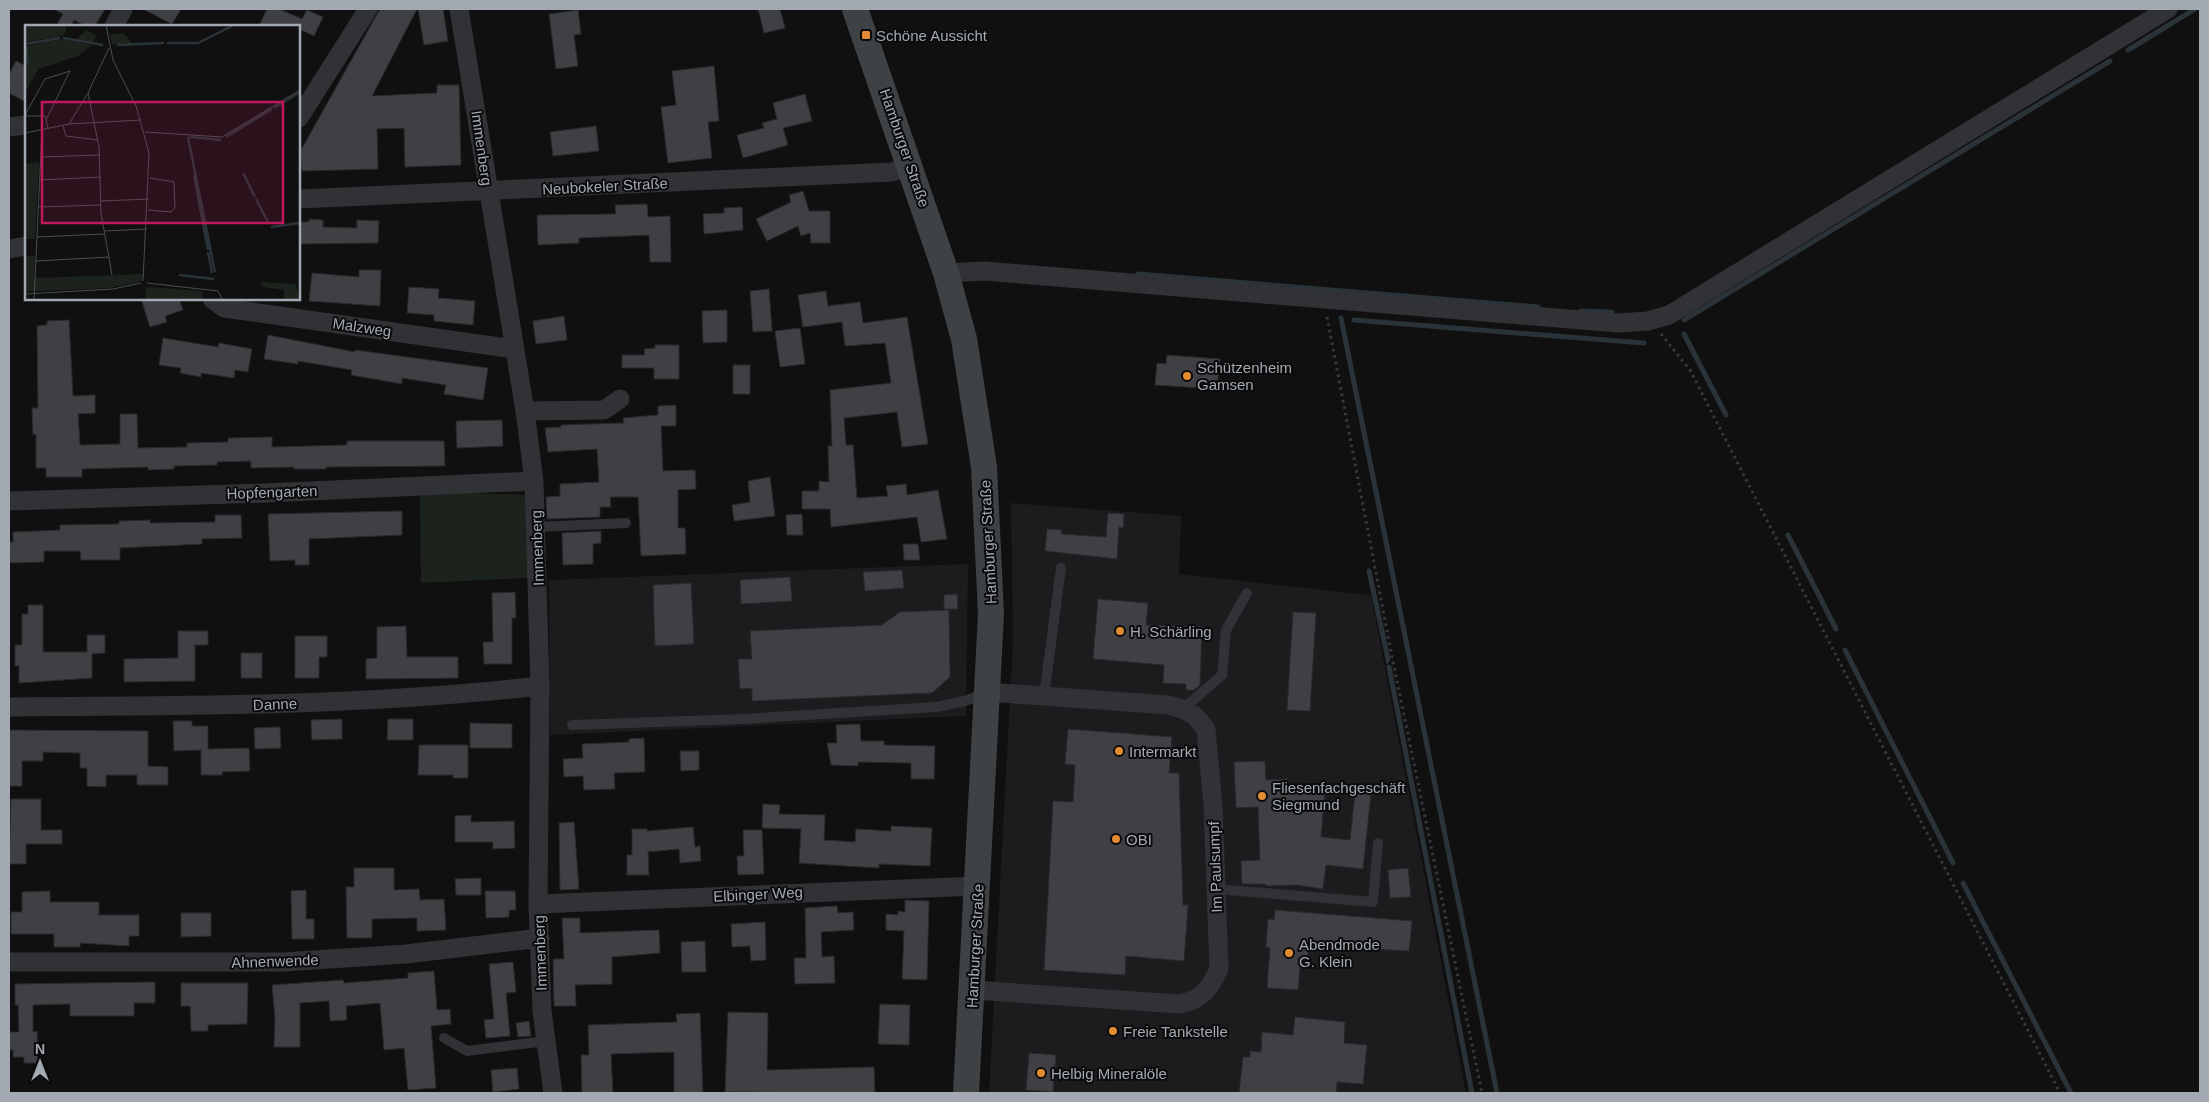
<svg xmlns="http://www.w3.org/2000/svg" width="2209" height="1102" font-family="Helvetica,sans-serif">
	<style>
		.built { fill: #1c1c1e }
		.green { fill: #1c231c }
		.lines { fill: none; stroke-linecap: round; stroke-linejoin: round }
		.stream { stroke: #2a3438; stroke-width: 5 }
		.building { fill: #3f4044; stroke: #2a2a2d }
		.path { stroke: #37393d; stroke-width: 3; stroke-dasharray: 2.5 4; stroke-linecap: butt }
		.lane { stroke: #313236; stroke-width: 10 }
		.street { stroke: #313236; stroke-width: 19 }
		.secondary { stroke: #3f4245; stroke-width: 26 }
		.poi-dot { fill: #e48c34; stroke: #0b0b0c; stroke-width: 2 }
		.labels { text-anchor: middle; dominant-baseline: central; stroke-width: 4; stroke-linejoin: round; paint-order: stroke }
		.poi-label { font-size: 15px; fill: #a2a9b1; stroke: #0b0b0c; text-anchor: start }
		.street-label { font-size: 15px; fill: #a2a9b1; stroke: #0b0b0c }
		.inset-river { fill: none; stroke: #2a3438; stroke-width: 2.5 }
		.inset-road { fill: none; stroke: #4a4d51; stroke-width: 1 }
		.view { fill: #c2185b; fill-opacity: 0.15; stroke: #c2185b; stroke-width: 2.5 }
		.inset-edge { fill: none; stroke: #a2a9b1; stroke-width: 2.5 }
	</style>
	<rect width="100%" height="100%" fill="#101011"/>
	<path class="built" d="M1011 503 1181 516 1179 574 1371 595 1466 1093H989L1013 642Z
		M968 564 966 716 550 735 549 580Z"/>
	<path class="green" d="M420 491 525 495 528 578 421 583Z"/>
	<g class="lines">
		<path class="stream" d="M2128 50 2195 9
			M1138 274 1538 307
			M1581 311 1612 312
			M1341 318 1497 1093
			M1354 320 1644 343
			M1684 320 2110 61
			M1684 334 1726 415
			M1788 535 1836 629
			M1369 571 1388 659
			M1845 650 1953 863
			M1389 667 1472 1093
			M1963 883 2071 1093"/>
	</g>
	<path class="building" d="M54 9H105L95 26H86L74 20 71 26H56L63 14Z
		M143 9H181L172 24Z
		M267 9H279L302 19 307 10 323 17 314 36 299 29V26H259Z
		M380 9H417L372 96 437 93V85H459L461 165 405 167 404 128 377 129 378 169 302 171 301 150Z
		M418 9H443L448 41 424 45Z
		M758 9H780L785 28 764 33Z
		M578 10 581 34 574 35 578 66 556 69 549 14Z
		M16 61 26 66V102L9 93V74Z
		M714 66 719 121 708 122 712 158 668 163 661 107 676 105 672 71Z
		M805 94 812 121 783 128 788 145 743 158 737 135 764 128 762 123 777 119 773 103Z
		M596 126 599 151 553 156 550 132Z
		M803 191 809 211H830V243H811L810 233 801 236 798 226 767 241 756 219 791 202 789 195Z
		M647 204 648 217 670 216 671 262H650L649 235 579 238V243L538 245 537 215 616 214 615 205Z
		M742 207 743 230 704 234 703 214 724 213V208Z
		M309 219 323 220V227L357 228V220L379 221 378 243 299 244V222H309Z
		M359 270H381L380 306 309 301 312 273 359 277Z
		M409 287 439 289 438 298 475 301 473 325 434 321V315L407 313Z
		M769 289 772 331 753 332 750 291Z
		M826 291 828 306 860 302 863 323 907 317 928 444 902 447 897 412 844 418 846 445H853L857 498 888 496 886 486 906 484 907 495 938 490 947 539 921 542 917 517 831 527 830 509H802V491H819V481L829 482 828 446H832L830 390 891 383 885 343 845 346 842 322 803 327 798 295Z
		M141 299H179L183 310 165 316 167 322 150 327Z
		M727 310V342L703 343 702 311Z
		M564 316 567 340 536 344 533 321Z
		M69 320 73 396 95 395V413L78 414 80 445 120 444V414H137L138 448 187 447V443L228 442V438L272 437V447L347 445V441H444L445 466 326 467V469H294V467L251 468V461L217 462V465L174 466V469L148 470V467L82 469V477H46V468H36V434L33 435 32 408H38L37 326 47 325V321Z
		M800 328 805 364 780 367 775 331Z
		M268 335 355 352V350L488 368 483 400 444 394 446 385 402 378V384L351 375 352 370 298 361V364L264 359Z
		M163 338 218 347 219 343 252 349 248 372 235 370 234 378 201 373V377L180 373 181 368 159 365Z
		M655 345H679V379H654V368H622V355H645L644 349 655 348Z
		M1167 355 1220 359 1217 389 1155 385 1157 363 1166 364Z
		M733 365H750V394H733Z
		M676 405V426H661L663 471 695 470 696 489 678 490V528H685L686 554 641 556 638 497H610L611 507H600V517L547 519 546 497 560 496V484L599 482 597 449 548 452 545 428 561 427V425L624 423 623 418 658 415V406Z
		M502 420 503 446 457 448 456 421Z
		M770 477 775 516 734 521 732 505 750 502 748 481Z
		M402 511V535L309 539V565H295V560L270 561 268 514Z
		M1108 513 1124 514 1123 528 1119 527 1117 559 1045 551 1047 529 1062 530 1061 534 1106 537Z
		M802 514 803 535H787L786 515Z
		M215 515H241L242 538 202 539V544L120 548V560H81L80 551H44V562L10 563 9 542H13V532L60 530V525L119 524V521L150 520V523L215 522Z
		M601 531V543L593 544V564L563 565 562 533Z
		M903 544H918L920 560H904Z
		M902 570 904 588 865 591 863 572Z
		M790 577 792 601 741 604 740 580Z
		M691 583 694 644 655 646 653 585Z
		M515 592 516 618H512V664H484L483 642H493L492 593Z
		M957 594 958 609H944V595Z
		M1098 599 1148 603 1146 625 1202 627 1200 685 1194 690H1186V684L1163 683 1164 665 1093 659Z
		M28 605H43V652H87V635H105V653L92 654V678L19 683V666H15V645H22V614H28Z
		M949 610 950 677 932 693 752 701V688L740 689 738 659H752L750 631 882 625 900 612Z
		M1293 612 1316 613 1310 711 1287 710Z
		M406 626 407 657H458V678L366 679V659L377 658V627Z
		M178 631H208V645H195V681L124 682V659L178 658Z
		M295 636H327V657H319V678H295Z
		M241 653H262V678H241Z
		M342 719V739L312 740 311 720Z
		M388 719H413V740H387Z
		M173 721H192V726H208V749L249 748 250 771 222 772V775H201V750L174 751Z
		M470 723 512 724V748H470Z
		M860 724 861 741H884V745L935 746 934 779H911V763L858 762V766L831 765 827 743H837L836 725Z
		M280 727 281 748 255 749 254 728Z
		M1068 729 1172 737 1169 773H1179L1183 905H1188L1184 961 1126 956 1125 975 1044 970 1053 801 1073 802 1075 765 1065 764Z
		M9 730 148 731V766L168 767V785H137V775H106V787L87 786V768H80V753L43 752V761H22V786H9Z
		M644 738 645 772 614 773 615 789 584 790 583 776 564 777 563 759 583 758 582 744 629 742V739Z
		M419 745H468V778H453V775H418Z
		M680 751H699V770L681 771Z
		M1265 761 1266 780 1288 779V786L1325 791 1321 837 1350 840 1355 792 1371 794 1363 869 1326 865 1323 889 1297 885 1267 886 1265 884H1242L1241 861 1260 860 1258 807 1236 808 1234 762Z
		M11 799H41V830H62V844H26V864H9Z
		M763 804 780 805 779 814 825 815 824 840 855 842 856 829 891 831V826L932 828 930 866 879 864V868L799 863 801 829 762 828Z
		M471 815V822L514 821 515 848 493 849V842H455V816Z
		M574 822 579 889 560 890 559 823Z
		M693 827 695 847 700 846 701 861 680 863 679 849 648 852 649 875H627V855H632V829H647V831Z
		M743 830H762L764 874 738 875 737 856H744Z
		M354 868H394V890L419 889 420 900 444 899 446 930 417 931V918L372 919V938H347L346 887H354Z
		M1408 868 1411 897 1390 898 1388 870Z
		M481 878V895H456L455 879Z
		M306 890V919H314V939H292L291 891Z
		M50 891V902H99V915H139V936H129V946L80 943V947H54V934H11V912H22V892Z
		M485 891H515L516 910H509V917L486 918Z
		M905 900 929 901 927 980 902 979 904 931 886 930V914L898 915V911L905 912Z
		M837 906 838 913 853 912 854 930 821 932 822 957 834 956 835 983 795 984 794 958H806V953L805 908Z
		M1275 910 1412 921 1409 951 1315 946 1314 950H1308V957H1301L1298 990 1267 988 1270 948 1266 947 1268 919 1274 920Z
		M181 913H211V936L181 937Z
		M562 918H580V933L659 930 660 953 612 957V984L575 985 576 1006H554L553 959H564Z
		M765 922 766 960 751 961 750 946 732 947 731 924Z
		M705 941 706 972H682L681 942Z
		M513 962 516 992 506 993 510 1036 486 1038 484 1020 494 1019 489 964Z
		M434 971 437 1010 450 1009 451 1024 431 1026 436 1088 408 1090 404 1048 384 1050 380 1003 346 1006 347 1020 330 1021 329 1001 300 1003V1047H274L275 1018 272 985 343 980 344 983 408 978V973Z
		M155 982V1003H134V1016H70V1004L33 1005V1032L37 1031 38 1063H24V1057H13V1050H9V1032H19L18 1005H15V984Z
		M181 983H248L247 1024 208 1025V1031H191L190 1006H181Z
		M880 1004 910 1005 909 1045 878 1044Z
		M728 1012 768 1013 767 1070 874 1067 875 1093 725 1092Z
		M700 1013 703 1093H674V1052L611 1054 613 1093H582L581 1055H589L588 1025 677 1022 676 1014Z
		M1295 1017 1345 1022 1344 1043 1367 1045 1363 1084 1337 1082 1336 1093H1239L1243 1057H1250V1051L1261 1052 1262 1032 1293 1035Z
		M529 1021 531 1036 518 1037 516 1023Z
		M1029 1053 1056 1055 1053 1092 1026 1090Z
		M517 1068 519 1089 493 1092 491 1070Z"/>
	<g class="lines">
		<path class="path" d="M1327 317 1393 662 1482 1093
			M1661 334 1690 370 2060 1093
			M1386 662H1393"/>
		<path class="lane" d="M537 527 626 523
			M1044 696 1061 568
			M1183 709 1222 675 1226 630 1247 593
			M572 725 743 719 936 707 965 701 986 693
			M1216 889 1373 902 1378 843
			M444 1038 467 1051 546 1041"/>
		<path class="street" d="M459 9 525 411 534 481 540 686 538 904 542 1011 553 1093
			M114 26 123 9
			M299 118 368 9
			M9 127 26 125
			M299 199 892 172 911 166
			M9 249 26 246
			M946 273 984 271 1618 323 1648 321 1669 315 2168 9
			M212 299 224 308 515 349
			M525 411 604 410 620 399
			M9 501 266 493 534 481
			M9 707C186 706 364 706 540 686
			M538 904 978 886
			M9 962H283L406 954 540 938
			M973 990 1180 1004C1201 1000 1211 988 1219 968L1213 805 1206 729 1195 716 1183 709 1168 705 988 692"/>
		<path class="secondary" d="M855 9 946 273 964 339 984 467 991 614 966 1093"/>
	</g>
	<g class="poi-dot">
		<rect x="861" y="30" width="10" height="10" rx="2.5"/>
		<circle cx="1187" cy="376" r="5"/>
		<circle cx="1120" cy="631" r="5"/>
		<circle cx="1119" cy="751" r="5"/>
		<circle cx="1262" cy="796" r="5"/>
		<circle cx="1116" cy="839" r="5"/>
		<circle cx="1289" cy="953" r="5"/>
		<circle cx="1113" cy="1031" r="5"/>
		<circle cx="1041" cy="1073" r="5"/>
	</g>
	<g class="labels">
		<g class="poi-label">
			<text x="876" y="35">Schöne Aussicht</text>
			<text x="1197" y="367">Schützenheim<tspan x="1197" dy="17">Gamsen</tspan></text>
			<text x="1130" y="631">H. Schärling</text>
			<text x="1129" y="751">Intermarkt</text>
			<text x="1272" y="787">Fliesenfachgeschäft<tspan x="1272" dy="17">Siegmund</tspan></text>
			<text x="1126" y="839">OBI</text>
			<text x="1299" y="944">Abendmode<tspan x="1299" dy="17">G. Klein</tspan></text>
			<text x="1123" y="1031">Freie Tankstelle</text>
			<text x="1051" y="1073">Helbig Mineralöle</text>
		</g>
		<g class="street-label">
			<text transform="translate(482 148) rotate(82)">Immenberg</text>
			<text transform="translate(905 148) rotate(71)">Hamburger Straße</text>
			<text transform="translate(605 186) rotate(-3)">Neubokeler Straße</text>
			<text transform="translate(362 327) rotate(8)">Malzweg</text>
			<text transform="translate(272 492) rotate(-2)">Hopfengarten</text>
			<text transform="translate(988 542) rotate(-93)">Hamburger Straße</text>
			<text transform="translate(537 548) rotate(-92)">Immenberg</text>
			<text transform="translate(275 704) rotate(-2)">Danne</text>
			<text transform="translate(1215 867) rotate(-92)">Im Paulsumpf</text>
			<text transform="translate(758 894) rotate(-3)">Elbinger Weg</text>
			<text transform="translate(975 946) rotate(-87)">Hamburger Straße</text>
			<text transform="translate(540 953) rotate(-92)">Immenberg</text>
			<text transform="translate(275 961) rotate(-2)">Ahnenwende</text>
		</g>
	</g>
	<g transform="translate(25 25)">
		<rect width="275" height="275" fill="#101011"/>
		<path d="M0 0H40L41 5 38 11 0 17ZM62 5 71 11 68 18 50 15ZM99 8 108 19H87L85 10ZM37 14 67 20 53 31 13 44 0 68V21ZM14 137 10 214H0V139ZM0 231H10L9 253 118 249V254L115 257 83 263 0 267ZM234 257 271 259 275 275H259V265L239 262ZM125 262 177 266 178 275H120L121 264Z" fill="#1c231c"/>
		<path class="inset-river" d="M38 13 78 20M142 18H173L209 0M0 19 35 13M92 20 139 18M1 21 3 38M249 83 275 67M163 112 190 247M165 112 196 115M201 112 247 84M218 148 230 172M169 150 183 225M231 174 244 199M246 202 275 198M183 227 187 248M154 250 189 254"/>
		<path class="inset-road" d="M81 0 88 35 111 81 124 128 118 256M63 68 74 122 76 188 87 250M0 90 20 54 45 46 21 95 23 104M0 91H20L21 94M44 99 63 68 84 23M38 101 41 111 73 115M120 107 197 112 275 65M0 108 44 99 116 95M16 132 75 130M15 155 76 152M76 176 124 174M14 182 76 180M123 185 146 187 150 183 149 157 125 153M79 206 122 204M12 212 79 209M11 236 84 232M122 258 193 266 198 275M0 269 88 264 116 258M9 275 17 105"/>
		<path class="view" d="M17 77H258V198H17Z"/>
		<rect width="275" height="275" class="inset-edge"/>
	</g>
	<rect width="2209" height="1102" fill="none" stroke="#a2a9b1" stroke-width="20"/>
	<g transform="translate(40 1062)" stroke="#0b0b0c" stroke-width="4" paint-order="stroke">
	<path d="M0-4L9 19L0 12L-9 19Z" fill="#a2a9b1"/>
	<text y="-8" font-size="14" font-weight="bold" text-anchor="middle" fill="#a2a9b1">N</text>
	</g>
</svg>
